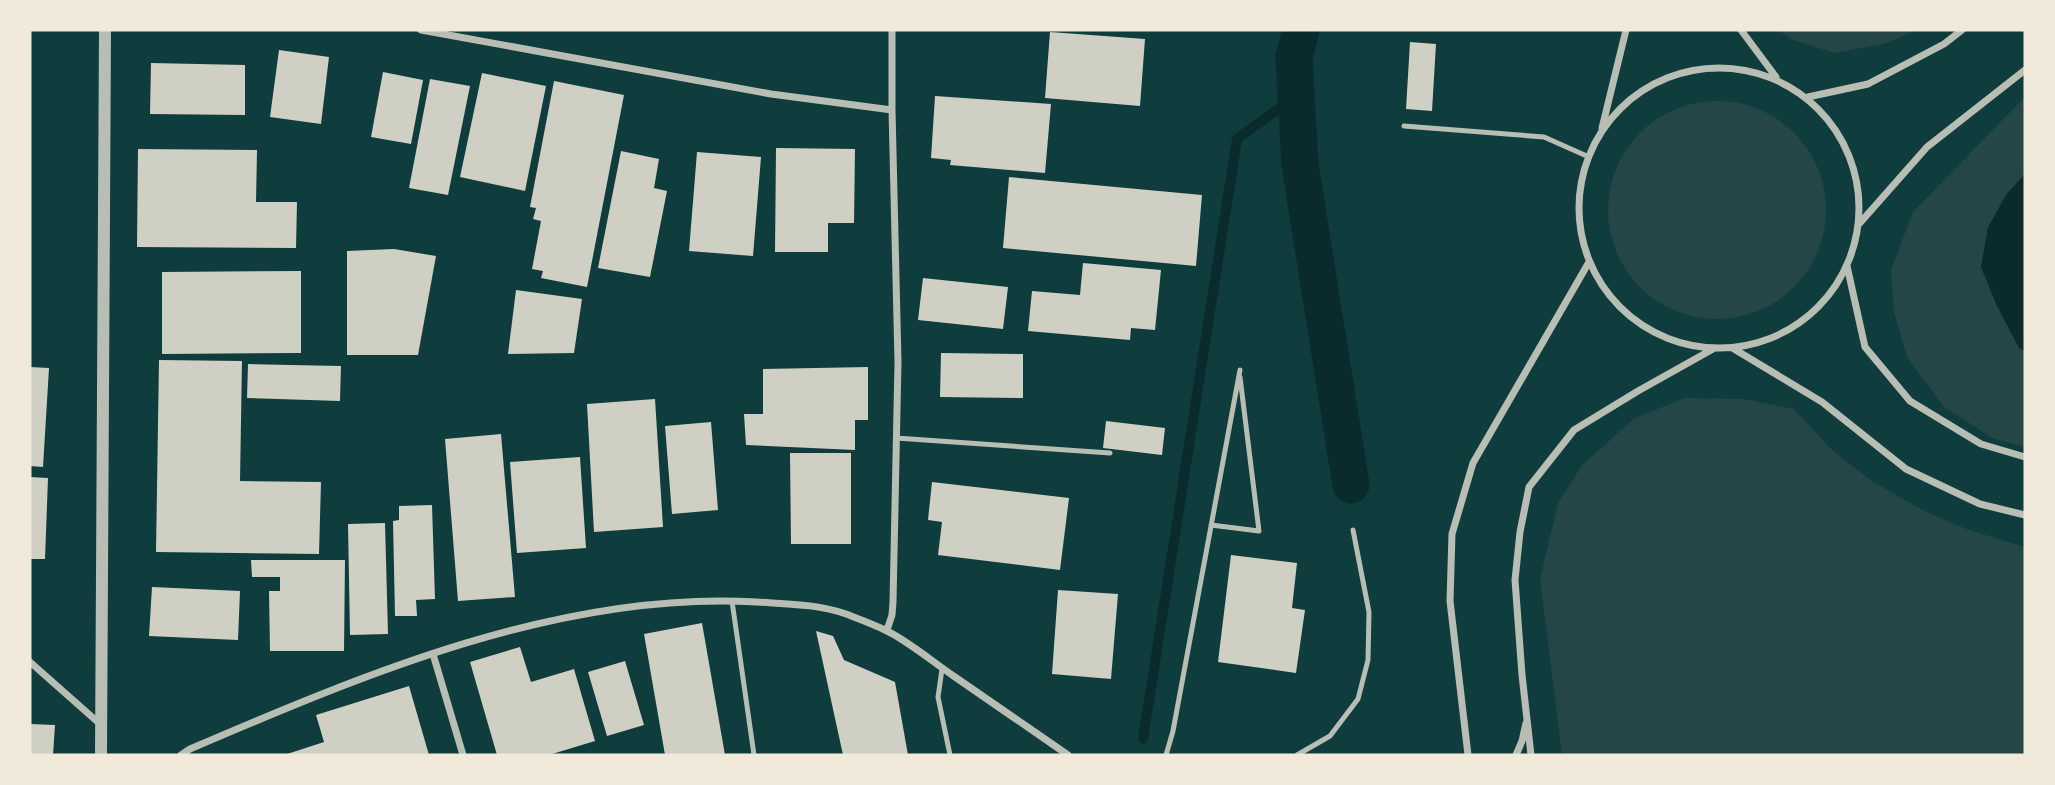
<svg xmlns="http://www.w3.org/2000/svg" width="2055" height="785" font-family="'DejaVu Sans',sans-serif">
	<style>
		.green { fill: #244646 }
		.water { fill: #0a2a2b }
		.lines { fill: none; stroke-linecap: round; stroke-linejoin: round }
		.stream { stroke: #0a2a2b; stroke-width: 10 }
		.canal { stroke: #0a2a2b; stroke-width: 37 }
		.building { fill: #cfcfc3 }
		.service { stroke: #b8beb3; stroke-width: 5 }
		.minor { stroke: #b8beb3; stroke-width: 7 }
		.tertiary { stroke: #b8beb3; stroke-width: 12 }
	</style>
	<rect width="100%" height="100%" fill="#0f3d3e"/>
	<path class="green" d="M1778 30H1916L1887 43 1835 53 1793 40Z
		M2025 97V174L2006 195 1988 228 1981 267 2019 348 2025 351V447L1992 438 1943 406 1907 357 1894 312 1891 270 1913 212Z
		M1608 210a109 109 0 1 1 218 0a109 109 0 1 1-218 0Z
		M1685 398 1743 399 1794 409 1833 451 1872 481 1926 512 1969 530 2025 547V755H1562L1540 579 1558 503 1582 465 1635 418Z"/>
	<path class="water" d="M2025 174V351L2019 348 1996 304 1981 267 1988 228 2006 195Z"/>
	<g class="lines">
		<path class="stream" d="M1143 739 1237 139 1296 96"/>
		<path class="canal" d="M1301 30 1294 57 1300 165 1351 485"/>
	</g>
	<path class="building" d="M1050 32 1145 39 1140 106 1045 98Z
		M1410 42 1436 44 1432 111 1406 109Z
		M279 50 329 57 321 124 270 117Z
		M151 63 245 65V115L150 114Z
		M383 72 423 80 411 144 371 137Z
		M482 73 546 86 525 191 460 177Z
		M430 79 470 86 448 195 409 188Z
		M554 81 624 95 587 287 541 278 543 271 532 269 541 221 533 219 536 208 530 207Z
		M935 96 1051 104 1045 173 950 165 951 160 931 158Z
		M776 148 855 149 854 223H828V252H775Z
		M138 149 257 150 256 202H297L296 248 137 247Z
		M621 151 659 159 654 188 667 191 650 277 598 268Z
		M697 152 761 157 753 256 689 251Z
		M1009 177 1202 195 1196 266 1003 248Z
		M394 249 436 256 418 355H347V251Z
		M1083 263 1161 270 1155 330 1131 328 1130 340 1028 331 1032 291 1080 295Z
		M301 271V353L162 354V272Z
		M923 278 1008 287 1003 329 918 320Z
		M516 290 582 299 574 353 508 354Z
		M941 353 1023 354V398L940 397Z
		M159 360 242 361 240 481 321 482 319 554 156 552Z
		M248 364 341 366 340 401 247 398Z
		M30 367 49 368 43 467 30 466Z
		M868 367V420H855V450L746 445 744 414H763V369Z
		M655 399 663 527 594 532 587 404Z
		M1106 421 1165 428 1162 455 1103 448Z
		M711 422 718 510 672 514 665 426Z
		M501 434 515 597 458 601 445 439Z
		M790 453H851V544H791Z
		M580 457 586 548 517 553 510 462Z
		M30 477 48 478 45 559H30Z
		M932 482 1069 498 1060 570 938 555 942 522 928 520Z
		M432 505 435 599 416 600 417 616H395L393 521 399 520V506Z
		M385 523 388 634 350 635 348 524Z
		M1231 555 1297 563 1292 608 1305 610 1296 673 1218 662Z
		M251 560H345L344 651H270L269 591H280V577H252Z
		M152 587 240 591 238 640 149 636Z
		M1058 590 1118 594 1111 679 1052 674Z
		M702 623 725 755H665L644 634Z
		M816 631 833 636 844 660 895 682 908 755H843Z
		M520 647 531 682 574 669 595 741 552 754V755H497L470 662Z
		M625 661 644 725 607 736 588 672Z
		M409 686 429 755H284L324 742 316 715Z
		M30 724 55 725 53 755H30Z"/>
	<g class="lines">
		<path class="service" d="M1404 126 1544 137 1589 157
			M896 438 1110 453
			M1211 525 1259 531 1240 377
			M732 601 754 755
			M942 669 938 697 950 755
			M1166 755 1173 731 1240 370
			M1297 755 1330 736 1358 699 1368 660 1369 612 1353 530"/>
		<path class="minor" d="M421 30 771 94 892 110
			M1741 30 1776 77
			M1579 208a140 140 0 1 1 280 0a140 140 0 1 1-280 0Z
			M1808 97 1868 84 1944 44 1962 30
			M1602 128 1626 30
			M1859 224 1927 147 2025 70
			M1847 266 1865 347 1910 401 1981 444 2025 457
			M1734 349 1822 402 1906 469 1980 504 2025 515
			M887 630 892 615 893 602 898 362 892 110V30
			M433 654 463 755
			M30 662 100 724
			M181 755 190 749C365 674 563 590 757 602 786 604 818 604 846 614 859 619 873 624 885 630 907 640 934 663 955 677 993 703 1030 729 1068 755
			M1468 755 1450 601 1452 534 1473 463 1589 262
			M1516 755 1522 741 1526 723
			M1531 755 1522 675 1515 580 1520 532 1529 487 1574 430 1638 391 1713 349"/>
		<path class="tertiary" d="M101 755 105 30"/>
	</g>
	<rect width="2055" height="785" fill="none" stroke="#f1e9da" stroke-width="63"/>
</svg>
